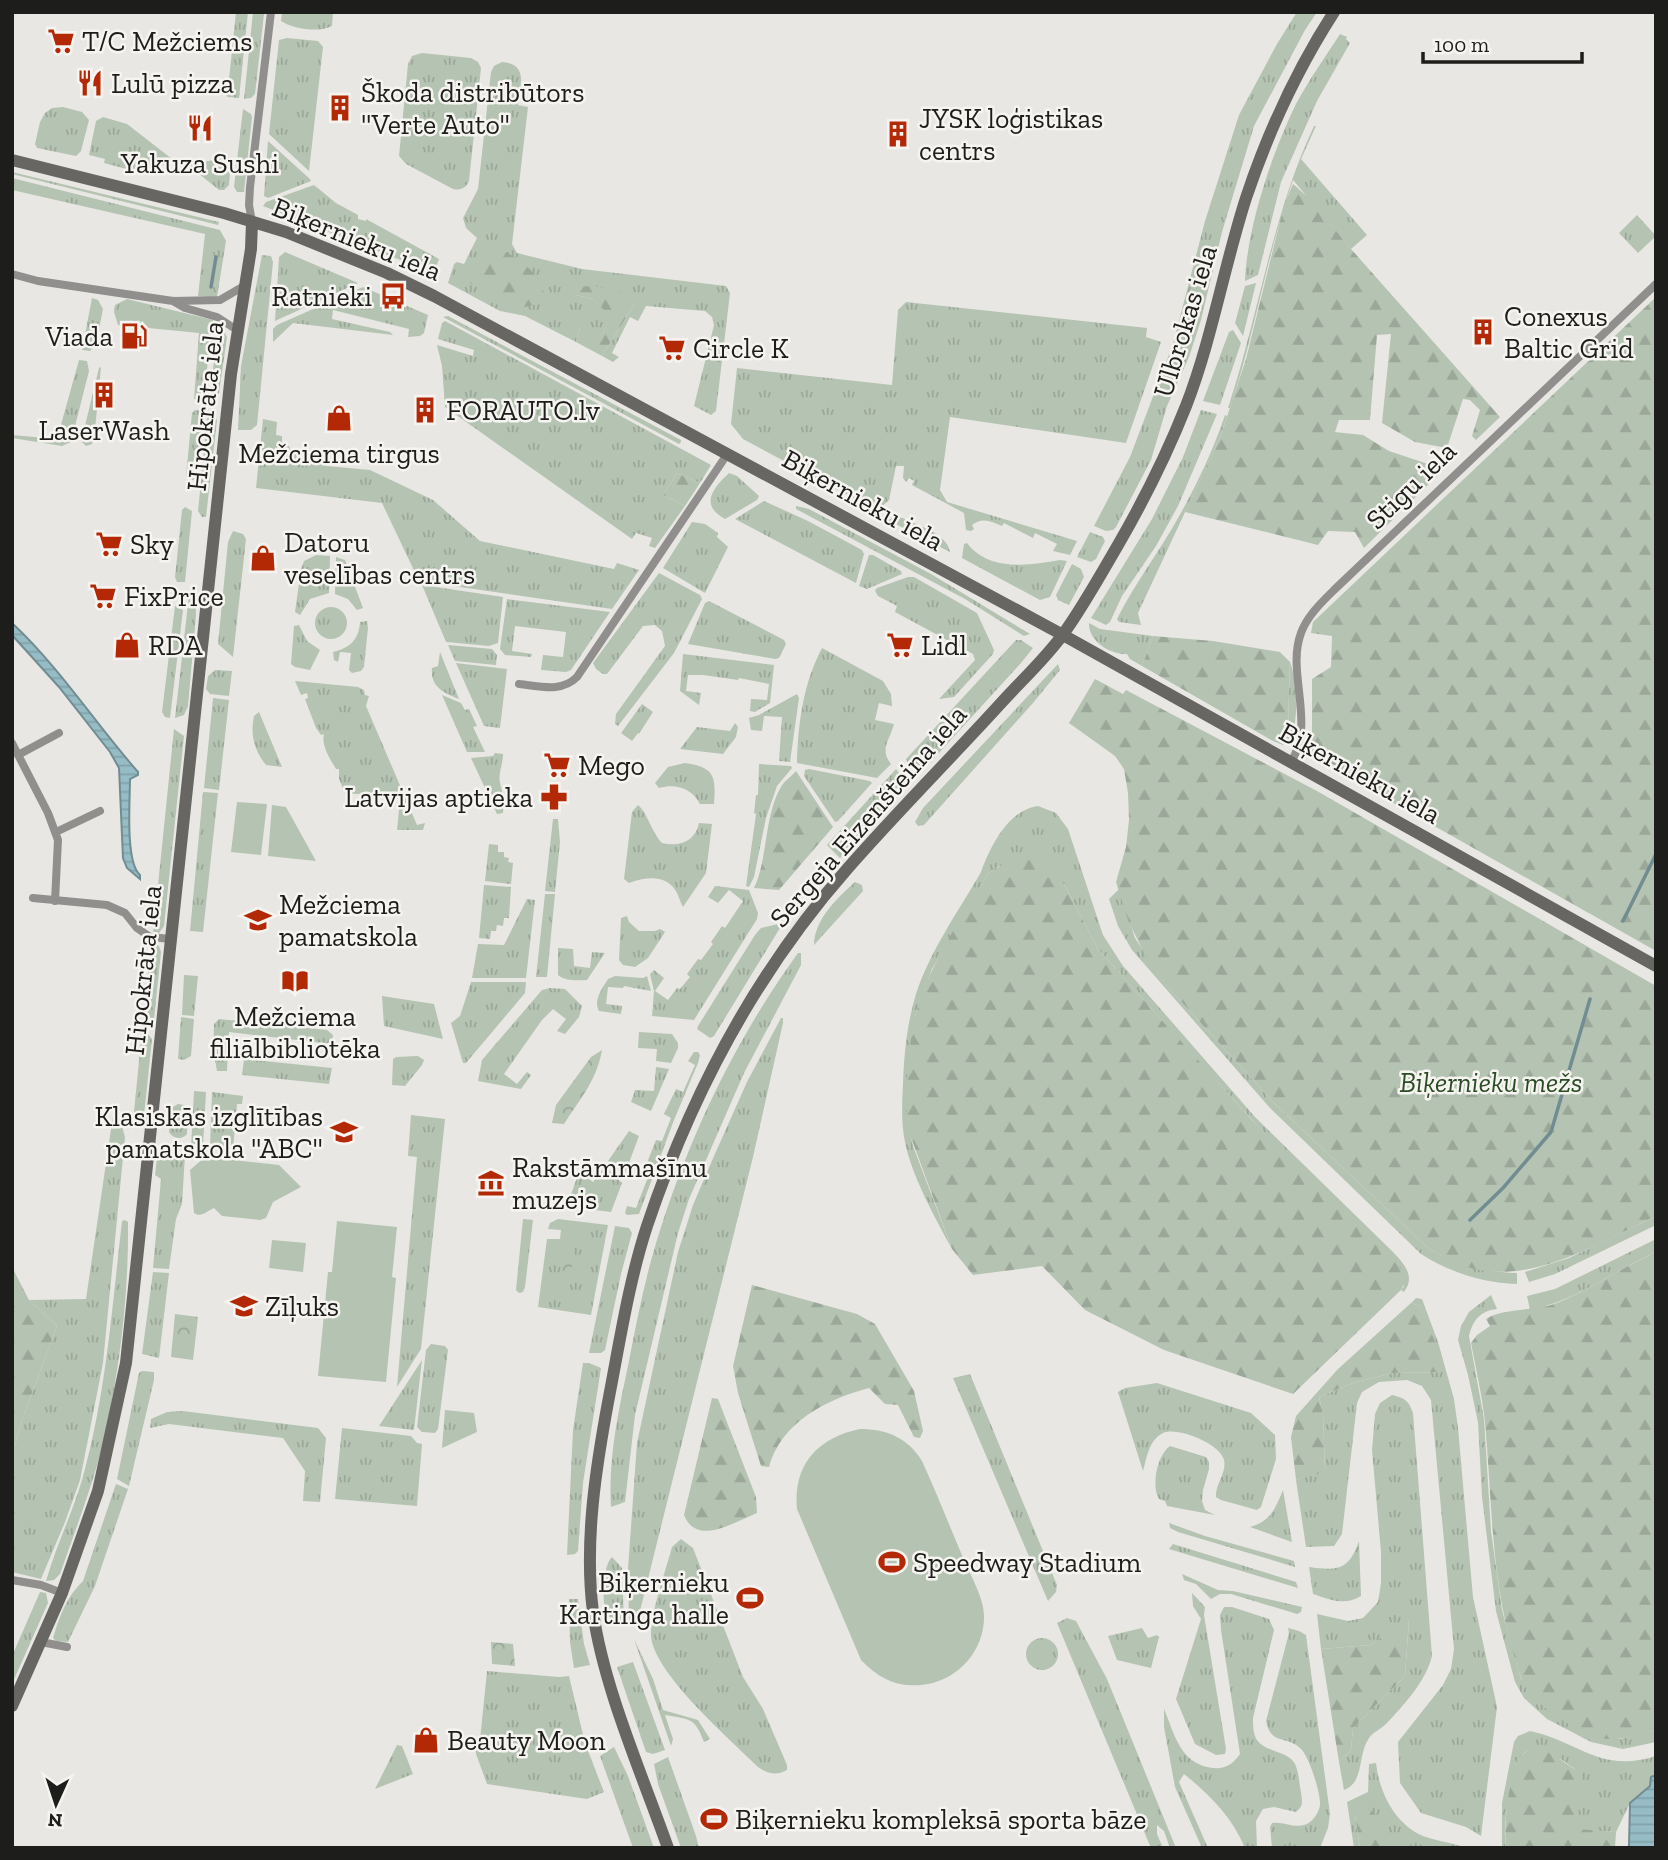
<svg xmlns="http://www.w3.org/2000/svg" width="1668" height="1860" font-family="'Zilla Slab',serif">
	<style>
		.grass { fill: url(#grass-tufts) }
		.forest { fill: url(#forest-firs) }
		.park { fill: url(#park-crowns) }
		.pitch { fill: #b5c3b2 }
		.water { fill: url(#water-rules); stroke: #728d92; stroke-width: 2 }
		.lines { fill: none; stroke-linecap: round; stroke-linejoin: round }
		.stream { stroke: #728d92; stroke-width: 3.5 }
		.street { stroke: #908f8e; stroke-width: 8 }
		.secondary { stroke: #676663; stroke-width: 12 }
		.labels { text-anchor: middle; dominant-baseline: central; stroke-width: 5; stroke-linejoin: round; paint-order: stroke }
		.poi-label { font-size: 28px; fill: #1d1d1b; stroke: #f6f4f0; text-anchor: start }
		.street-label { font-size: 28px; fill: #1d1d1b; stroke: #f6f4f0 }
		.park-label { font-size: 28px; font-style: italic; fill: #2b4b25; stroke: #f6f4f0 }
	</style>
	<defs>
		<pattern id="grass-tufts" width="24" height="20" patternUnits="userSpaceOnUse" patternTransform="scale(1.75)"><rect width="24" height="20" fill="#b5c3b2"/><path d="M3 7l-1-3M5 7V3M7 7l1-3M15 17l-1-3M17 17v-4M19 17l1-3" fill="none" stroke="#9ba798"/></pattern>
		<pattern id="forest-firs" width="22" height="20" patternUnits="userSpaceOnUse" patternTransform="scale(1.75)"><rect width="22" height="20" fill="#b5c3b2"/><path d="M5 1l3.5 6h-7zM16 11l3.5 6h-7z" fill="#9ba798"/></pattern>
		<pattern id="park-crowns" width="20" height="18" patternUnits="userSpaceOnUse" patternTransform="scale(1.75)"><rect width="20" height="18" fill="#b5c3b2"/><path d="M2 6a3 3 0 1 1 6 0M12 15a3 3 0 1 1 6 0" fill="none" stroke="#9ba798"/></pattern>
		<pattern id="water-rules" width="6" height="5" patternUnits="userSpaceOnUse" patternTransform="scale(1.75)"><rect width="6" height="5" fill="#96bdc5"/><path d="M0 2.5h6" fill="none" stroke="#81a2a9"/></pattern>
	</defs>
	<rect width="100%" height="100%" fill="#e9e7e3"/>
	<path class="grass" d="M236 12H248L239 98 228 97 222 92V88L228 89Z
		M253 12 264 14 255 94 251 98 244 99Z
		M282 12H333L332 26C319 33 293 29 281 21Z
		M1297 12H1317L1305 30 1254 126 1222 232 1201 320 1189 357 1167 406 1151 460 1116 527 1113 530 1106 531 1094 526 1130 457 1173 344 1205 221 1239 115 1277 44Z
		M1340 34 1347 37 1346 39 1350 43 1317 101 1281 182 1258 275 1245 281C1247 227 1272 153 1296 104 1309 80 1325 57 1340 34Z
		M287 38 318 41 323 47 309 171 269 134 279 40Z
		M422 53 471 58 478 62 481 68 469 181C466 188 460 191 453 189L406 164 399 156 408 64 412 56Z
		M502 62C529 64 520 85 518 105L528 107 512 244 517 253 582 269 726 286 730 293 716 411 711 415 694 406 714 325 712 317 705 311 646 306 638 321 630 317 612 353 619 357 613 362 602 356 635 303 572 294 593 299 609 314 604 331 595 340 587 339 580 327 576 342 525 316 500 311 448 283 454 264 457 262 464 264 477 238 466 228 463 218 478 189 491 72 494 66Z
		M63 107 82 112 89 120 81 151 76 156 37 148 35 144 40 122 45 113 52 108Z
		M243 109 251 114 252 117 244 192H237L234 187Z
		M103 117 127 124 176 162 134 171 104 163 105 159 89 155 96 121Z
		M1314 126H1316L1301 159 1367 235 1351 249 1293 180C1267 254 1255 333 1230 408H1228C1259 314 1272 215 1314 126Z
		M268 141 310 179 311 181 268 198 264 196Z
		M229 157 231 160 229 185 224 190H219L188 165Z
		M12 172 219 222 218 225 12 174Z
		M12 178 220 230 226 241 217 297 198 296 205 234 12 190Z
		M314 185 336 203 358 215V219L366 221V219L439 259 435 270 431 272 263 206 266 202Z
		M1637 215 1656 236 1638 253 1619 233Z
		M285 252 358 283 275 321 279 257Z
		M262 255 271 256 273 262 257 425 251 430H238L241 366Z
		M1256 283 1243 336 1235 323 1245 286Z
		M363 287 428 315 424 333 420 336 408 337 409 329 333 310 332 319 390 332 393 335 293 323 273 342V329L277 325Z
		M92 298 98 300 103 309 96 344 90 351 82 350Z
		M127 299 213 320 203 401 194 399 199 333 118 325 114 312 115 305Z
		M906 302 1147 328 1146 337 1161 342 1126 443 950 417 940 490 947 502 1077 541 1070 555 1053 551 1057 544 1035 533 1033 538 1004 523 1002 526C991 521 982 517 972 525L974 529 971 531 966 530 964 513 912 485 914 481 909 478 906 482 903 478 904 466H896L889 500 877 511 743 439 731 424 737 368 892 385 898 310Z
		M448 316 681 440V442L679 444 443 317Z
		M445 321 711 465 700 483 677 473 663 495 685 506 655 548 649 546 652 538 636 533 632 539 445 407 442 366 437 345 473 356 474 350 438 339 442 323Z
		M219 322 227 337 219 393 209 401Z
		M1233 330 1241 343 1220 405 1203 401 1229 332Z
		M79 360 87 361 89 371 71 442 62 446 12 438V435L57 439Z
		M101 367 94 440 92 444 86 446 82 442V438L99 368Z
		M195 410 203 411 197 477 193 480 186 477 192 413Z
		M1201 410 1217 414 1178 506 1156 546 1122 596 1110 622 1106 625 1091 618 1152 519 1183 457Z
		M208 411 214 415 217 420 206 517H202L198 511Z
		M1225 415 1227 416 1221 435 1138 613 1141 625 1119 622 1117 619C1136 581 1162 548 1182 511 1199 480 1214 448 1225 415Z
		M263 419 277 422 276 435 282 436V445L289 446 290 449 327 466 370 470 433 500 480 541 614 569 617 563 639 570 612 609 419 581 382 503 256 488Z
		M729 473 737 476 759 496 757 500 725 519C699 505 713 488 729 473Z
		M764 501 808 521 862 550 864 554 856 583 735 519Z
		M796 506 809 509 931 574 1030 634 1024 636 965 599 796 509Z
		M185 507 192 511 185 582H177L175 577 182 510Z
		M894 517H900C915 524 948 534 950 552L888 520Z
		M692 522 705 524 718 533 717 537 728 547 705 593 663 568Z
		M233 531 243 534 246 539 233 657 218 644 228 542Z
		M1090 532 1103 537 1105 541 1096 559 1091 562 1077 557Z
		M967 543C988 571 1027 566 1060 560L1067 561 1050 597 1040 600 962 558 964 544Z
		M316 555 330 556 329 593 310 599 300 615 295 612 301 569 304 561Z
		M869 555H873L901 571 902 574 867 589 859 586Z
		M336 557 345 560 363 608 357 610 348 599 335 594Z
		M1072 564 1081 569 1084 577 1069 605 1058 600 1056 595Z
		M659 573 700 595 702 599 674 653 618 726 615 724 616 714 665 646 662 631 655 625 643 626 607 674H603L596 669 593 663Z
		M908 577H914L977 613 994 650 993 654 954 697 939 699 975 660 973 654 895 612 897 606 878 596 875 591 877 588Z
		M422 585 503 597 498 643 489 646 446 642Z
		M195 590 196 615 188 706 184 715 175 718 189 595Z
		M507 599 610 612 571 670 566 672 541 670 543 655 563 657 566 632 515 626 512 651 532 654 531 657 505 655 500 649Z
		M709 601 784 640 786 644 779 658 775 659 688 644 705 603Z
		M175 606 183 610 170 718 165 717 162 712Z
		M315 623a16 16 0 1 1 32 0a16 16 0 1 1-32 0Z
		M367 621 368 628 364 667 361 671 352 673 349 670 351 653 340 652 338 662 334 660 333 652C350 648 359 639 360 622Z
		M1089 623 1100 629 1153 636 1142 666 1130 659 1127 654C1111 655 1088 641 1089 623Z
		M299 625 307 641 320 650 310 670 295 667 291 664 294 626Z
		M1016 640H1021L1033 648 1021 663 928 765 918 767 908 763 906 759Z
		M448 645 492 649 497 655 496 665 455 661Z
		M822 648 883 681 891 694 892 706 879 703 875 720 894 724C890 740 879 749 891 764L877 778 797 763C798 721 804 682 822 648Z
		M440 652 459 699C444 693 430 687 432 668L438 666Z
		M683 654 774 665 770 703 755 712 750 711 751 699 767 700 769 684 739 678 738 680 703 675H688L686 691 701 693 699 705 680 691Z
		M1290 662C1298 683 1299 724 1289 743L1283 745 1273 741 1288 727Z
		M456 663 507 669 500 728 484 726Z
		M1058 664 1060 670 1033 703 924 825 918 826 915 822 923 808Z
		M215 670 232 671 229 696 210 694 206 689 208 676Z
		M295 681 358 687 364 690 365 695 369 696 366 706 417 825 425 823 423 830H397L401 789 398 799 385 796 345 793 339 779V769H336C330 759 321 745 324 734L321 735 316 728 305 699 308 698 307 693 301 695Z
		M797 694 799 698 790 762 779 761 782 717 764 716 762 731 751 730 749 718 759 715Z
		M442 695 461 703 465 710 469 709 477 726 473 727 485 752H467Z
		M213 698 229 700 219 790 204 788Z
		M642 704 653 712 639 734 638 733 632 741 621 733Z
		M259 712 282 767 266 765C254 750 250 734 254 716Z
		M735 723 738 727 736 737 723 754 680 749 697 727 730 731Z
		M174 729 184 736 164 926 159 933 153 934Z
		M495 753 503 754C503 765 498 772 500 783 503 794 504 801 503 813L497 814 471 758 493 756Z
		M685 763C715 767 716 777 714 804H700C692 789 677 783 659 788L655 783 668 767Z
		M759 764 791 766 792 768 777 786 766 818 754 877 749 887 746 886 756 814 754 813 756 795H758Z
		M809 769 870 781 872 783 838 821 835 822 804 776 805 770Z
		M896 769 905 781 903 791 840 858 827 845Z
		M203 792 218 793 203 932 190 931Z
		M638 805C647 812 651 831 662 843 679 847 695 842 699 823L712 824 706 873 683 907C680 902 679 896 676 891 665 874 646 877 629 883L624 879 632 812Z
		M1038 806 1056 813 1068 829 1103 935 1123 966 1255 1117 1393 1252C1404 1264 1416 1276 1404 1292L1401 1290 1404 1286 1170 1030 1168 1031 1165 1028 1167 1026 1098 949 1064 884 999 866 988 874 932 969 915 1016 907 1117 913 1146 952 1249C936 1220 911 1174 905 1142 901 1123 902 1103 903 1084 904 1054 907 1023 916 994 930 951 958 912 981 872 990 847 1008 810 1038 806Z
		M553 819H558L560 842 555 892 545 891Z
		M489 844 498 845V852H504V857L509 858 508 862 513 863 511 884 485 881Z
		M855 882 862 885 863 891 814 945C814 920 838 897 855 882Z
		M484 885 511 887 509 918H504L503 926 497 925 496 931H491L490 939 479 938Z
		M715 886 749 890 758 913 757 919 694 1020 652 1016 654 991 650 974 654 970 664 978 655 991 668 1000 677 988 680 989 690 977 687 974 698 959 701 960 713 944 711 942 722 926 725 928 743 901 729 890 718 903 708 897Z
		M1119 889 1135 938 1166 985 1274 1103 1426 1246C1451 1265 1485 1272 1517 1273V1284C1483 1283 1449 1272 1421 1254L1270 1108 1132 950 1118 926 1109 899Z
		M545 894H555L547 977H536Z
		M527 899 535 900 526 978H472L478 944 504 945Z
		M627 916 629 922 639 931H655L660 929 665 932 648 958 635 967 623 965 619 960 621 918Z
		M783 923 714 1036 710 1038 697 1029 698 1026 755 935 761 928Z
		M151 942 159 946 161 952 154 1019 150 1024 143 1025Z
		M558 948 573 949 574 966 590 968 592 952 605 953 587 980C578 980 566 982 558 975Z
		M798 953H801V965L744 1073 689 1199 678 1233 635 1415 625 1502 611 1507C608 1459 618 1413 628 1366 635 1330 642 1293 652 1257 683 1149 732 1044 798 953Z
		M184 975 198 976 194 1016 182 1015Z
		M615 976 643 978 647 976 651 991 624 986 623 988 608 987 606 1004 622 1006 621 1014 599 1011C593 1000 602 989 608 979Z
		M471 982H526L525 993 466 1063H463L451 1023 460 1016Z
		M550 988 565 989 582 1006 579 1017 565 1034 557 1031 566 1019 553 1009 542 1020 504 1074 517 1084 527 1072 531 1075 521 1089 478 1081 482 1060 542 990Z
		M382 996 434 1004 443 1039 384 1026Z
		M181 1017 194 1019 191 1056 184 1060 178 1059Z
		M781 1018H783V1023L753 1157 640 1611 636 1619 632 1623 629 1621 628 1569 637 1443 678 1252 693 1205 714 1156 747 1082Z
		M219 1019 327 1030 333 1035 332 1044 229 1032 227 1071H217L215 1060 213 1059 214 1024Z
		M142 1031 147 1033 152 1039 143 1125 133 1122Z
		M639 1032 672 1034 678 1043V1048L671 1063 656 1061 657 1049 638 1048Z
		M694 1052H698L700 1055 698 1063 674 1120 639 1214 627 1215 625 1213 627 1206 636 1208 650 1172 645 1168 656 1140 662 1141 671 1118 664 1114 676 1089 683 1092 695 1065 688 1061Z
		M418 1056 424 1060 422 1065 405 1086 392 1085 393 1059 396 1057Z
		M244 1059 332 1068 329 1084 242 1075Z
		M656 1067 669 1069 651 1111 631 1102 635 1090 654 1091Z
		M194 1091 206 1092 203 1146 191 1147Z
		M212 1092 243 1096 242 1104H237L233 1149 210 1146Z
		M115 1102 125 1137 103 1363 80 1480 65 1522 41 1579 12 1572V1456L22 1420 57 1326 29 1300 86 1299Z
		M178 1104 184 1105 188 1112 187 1134C182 1140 173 1139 169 1132L171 1108Z
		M411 1115 445 1119 421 1349 397 1387 417 1157 408 1156Z
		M629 1131 639 1136 624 1176 608 1161Z
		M162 1153 185 1155 182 1204 176 1219 169 1269 153 1268 161 1179 155 1175 157 1158Z
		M605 1166 622 1183 611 1212 571 1207 568 1203 579 1172 593 1182Z
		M1656 1216V1225L1555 1274 1529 1282 1525 1272 1569 1258Z
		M523 1219 533 1220 525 1287 523 1292 519 1293 516 1290Z
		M558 1219 608 1225 591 1315 538 1307 547 1239H560L561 1230 548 1229 550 1223Z
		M125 1220 128 1222C129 1300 118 1387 98 1462 87 1500 73 1537 60 1574L54 1580 46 1581C56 1546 72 1514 82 1480 106 1396 112 1307 122 1221Z
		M615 1226 629 1228 632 1233 621 1274 605 1350 601 1353H589Z
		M1656 1239V1252C1614 1271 1576 1301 1530 1310L1527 1296 1555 1289Z
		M153 1272 169 1273 159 1358 142 1354Z
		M1491 1295 1497 1309C1480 1311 1473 1320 1469 1336L1484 1419 1491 1531 1502 1610 1521 1679 1534 1697 1568 1723 1620 1739 1656 1730V1742L1623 1749 1591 1742 1547 1719 1524 1698 1515 1682 1496 1611 1482 1497 1478 1422 1468 1375 1458 1340 1461 1326 1469 1312Z
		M1416 1298 1422 1299 1438 1342 1454 1399 1458 1428 1473 1597 1497 1707 1481 1836 1466 1827 1421 1813 1400 1783 1398 1742 1443 1685 1451 1669 1454 1649 1431 1400 1422 1386 1407 1380 1379 1382 1362 1392 1357 1403 1342 1534 1334 1546 1306 1547 1296 1480 1325 1471 1323 1414 1319 1397 1353 1383 1393 1373 1443 1372 1420 1306 1411 1303Z
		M431 1344 445 1346 448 1350 438 1429 435 1433 422 1432 417 1427 426 1350Z
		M422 1360 414 1430 379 1426Z
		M583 1363H589L601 1368 583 1483 578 1551 575 1554 567 1555 573 1430Z
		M142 1371 154 1372V1380L129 1486 117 1479 139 1373Z
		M970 1374 1057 1585 1056 1592 1048 1601 953 1378Z
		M1157 1383 1251 1413 1275 1435 1276 1459 1261 1507 1257 1510 1221 1500 1216 1497C1215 1484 1227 1473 1224 1460 1221 1444 1177 1426 1163 1433 1149 1440 1147 1457 1143 1471L1118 1392 1125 1388Z
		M1392 1395C1405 1398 1409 1401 1413 1413L1432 1656C1426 1681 1404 1705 1386 1724 1381 1729 1373 1732 1369 1738 1357 1755 1365 1782 1344 1790L1339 1762 1351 1750 1353 1728 1405 1676 1409 1620 1370 1645 1321 1649 1317 1614 1348 1621 1363 1618 1378 1602 1381 1583V1552L1372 1450 1375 1414 1380 1403Z
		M445 1410 474 1413 477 1432 442 1448Z
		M183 1411 318 1428 326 1438 320 1502 303 1501 305 1471 283 1438 169 1424 150 1428 151 1419 167 1412Z
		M342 1428 411 1436 417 1443 422 1444 417 1506 335 1499Z
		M1170 1446 1206 1457 1209 1462V1469L1203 1490 1202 1501 1205 1510 1215 1515 1167 1506 1165 1501 1159 1499C1151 1486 1157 1455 1170 1446Z
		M116 1484 128 1489 95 1586 68 1642 56 1641 53 1638C59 1617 67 1596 83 1581Z
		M1283 1490 1292 1542 1250 1527C1271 1521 1275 1509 1283 1490Z
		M1169 1523 1205 1536 1294 1561 1295 1567 1178 1532 1170 1528Z
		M681 1539 693 1548 743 1677 763 1709 787 1765V1770C776 1776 768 1774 758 1767 730 1739 654 1674 651 1636 650 1614 666 1570 672 1547Z
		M1359 1541 1361 1596C1344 1606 1331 1600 1313 1594L1309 1567C1338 1571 1349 1570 1359 1541Z
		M1173 1544 1296 1582 1298 1588 1169 1549Z
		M612 1557 622 1568 624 1623 610 1622C601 1610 601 1568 612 1557Z
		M1182 1574 1218 1590 1233 1591 1302 1607 1301 1612 1297 1614 1231 1594H1220L1211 1599 1196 1584 1184 1580Z
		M40 1592 46 1593 48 1603 12 1684V1656Z
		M1192 1593 1205 1607 1204 1615 1226 1749 1225 1754 1216 1755 1195 1744 1176 1699 1201 1619 1193 1606Z
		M569 1599H578L584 1644 590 1665 574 1668 570 1642Z
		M1224 1607H1232L1269 1619 1274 1630 1253 1718C1253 1725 1253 1734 1257 1740 1266 1753 1288 1750 1295 1764 1299 1772 1299 1783 1301 1792 1302 1801 1304 1806 1296 1812L1274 1807 1263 1809 1256 1821 1257 1848H1245C1232 1817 1210 1795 1184 1774L1179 1782 1208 1848H1202L1175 1787 1164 1727V1709C1175 1735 1180 1764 1213 1768 1226 1769 1233 1764 1240 1754L1221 1630 1220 1615Z
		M1067 1618 1076 1621 1107 1679 1176 1848H1170L1164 1831 1157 1825V1834L1163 1848H1151L1057 1623Z
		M1142 1628 1148 1638 1157 1635 1159 1637 1151 1668 1117 1660 1108 1636Z
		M1288 1628 1299 1631 1306 1635 1330 1814 1328 1828 1320 1848H1272L1270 1827 1272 1823C1283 1821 1293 1828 1304 1825 1312 1823 1319 1813 1320 1805 1321 1794 1309 1756 1301 1749 1287 1735 1271 1746 1266 1721L1289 1633Z
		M1026 1654a16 16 0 1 1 32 0a16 16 0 1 1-32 0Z
		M634 1639 653 1679 663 1710 698 1720 710 1739 704 1742C694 1716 690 1720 665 1715L673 1739 671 1746Z
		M633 1662 665 1750 653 1754 646 1752 617 1667Z
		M487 1671 559 1677 569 1676 585 1743 604 1792 587 1799 487 1784 476 1754V1741L480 1740Z
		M1530 1731C1578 1741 1600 1774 1656 1756V1775L1651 1777 1650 1786 1630 1803 1616 1832 1577 1830V1771C1562 1759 1530 1735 1517 1762 1513 1771 1512 1783 1510 1794 1506 1812 1503 1829 1506 1848H1502V1803L1514 1742 1518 1736Z
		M397 1745 402 1746 413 1774 375 1789Z
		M614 1747 628 1776 654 1848H633L600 1756Z
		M668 1757 696 1836 699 1848H681L658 1784 654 1764Z
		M1376 1763C1379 1792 1395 1824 1423 1836 1437 1841 1453 1843 1467 1848H1413L1355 1815 1360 1848H1354L1347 1802 1368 1792 1369 1764Z"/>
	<path class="forest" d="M1293 184 1310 199 1351 249 1500 417 1476 440 1472 436 1480 410 1470 400 1463 399 1447 448 1415 442 1382 423 1391 334 1377 335 1370 420H1339L1335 432 1363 435 1389 451 1425 463 1437 464 1447 457 1452 461 1364 548 1355 532 1328 531 1318 545 1185 512 1221 435 1246 359 1284 205Z
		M489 241C510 256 550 273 543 303L511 310 466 280Z
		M596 286 635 296V303L602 356 576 342 580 327 588 330 587 339H595L604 331 608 314 593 299 572 294 571 287Z
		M1656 297V951L1312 757V679L1331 667 1332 636 1311 633 1313 622Z
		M677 473 700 483 685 506 663 495Z
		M1153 636 1213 641 1280 652 1290 662 1288 727 1273 741 1142 666Z
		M1095 679 1123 694 1126 690 1317 791 1656 986V1216C1581 1251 1505 1304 1426 1246L1274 1103 1166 985 1145 955 1128 920 1116 882 1126 847 1129 820 1128 793 1124 769 1115 756 1069 723Z
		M796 771 833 827 779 890 754 888C768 859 764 816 781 787 784 781 792 776 796 771Z
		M1026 859 1041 863 1053 870 1064 884 1098 949 1167 1026 1166 1028 1170 1029 1252 1120 1392 1257C1400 1268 1409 1277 1401 1290L1293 1394 1164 1350 1085 1310 1042 1266 973 1275 952 1249 909 1132C905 1110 906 1088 908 1067 910 1049 911 1031 916 1013 930 963 961 919 988 874 1000 864 1010 861 1026 859Z
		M1656 1252V1730C1641 1734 1624 1740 1609 1739 1585 1738 1541 1709 1527 1690 1520 1680 1518 1667 1514 1655 1491 1580 1492 1500 1485 1422 1482 1395 1476 1369 1471 1343L1477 1335 1490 1326 1486 1319C1502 1308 1534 1311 1554 1304 1590 1290 1621 1268 1656 1252Z
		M12 1267 29 1300 57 1326 22 1420 12 1456Z
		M752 1285 857 1314 875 1324 914 1391 923 1431 920 1438 914 1437 898 1405 885 1404 869 1388C827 1399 781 1422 769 1467L761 1466 738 1393 733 1366Z
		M1411 1303 1420 1306 1435 1342 1444 1372 1393 1373 1353 1383 1319 1397 1323 1414 1325 1472 1296 1480 1291 1437 1296 1416 1338 1369Z
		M712 1398 718 1399 756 1497 757 1513C734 1522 697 1547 684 1515Z
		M1409 1619 1405 1676 1353 1728 1351 1750 1339 1762 1321 1649 1370 1645Z
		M1533 1749C1559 1751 1564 1767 1582 1772L1577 1829 1616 1832 1615 1848H1506C1503 1829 1509 1774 1519 1758 1523 1753 1527 1751 1533 1749Z
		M1371 1809 1388 1832 1413 1848H1360L1355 1815Z"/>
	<path class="park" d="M602 1050C597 1080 580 1099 564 1124L552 1123 556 1105 591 1057Z
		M564 1243 575 1245 569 1288 558 1286Z
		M175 1314 198 1317 193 1360 171 1357Z
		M491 1642 513 1644 515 1666 492 1664Z"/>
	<path class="pitch" d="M237 802 267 804 261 855 231 852Z
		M272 805 286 807 316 861 268 856Z
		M205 1157 279 1165 301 1187 273 1202 266 1218 260 1220 222 1216 214 1208C207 1211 201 1218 194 1213L190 1170Z
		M337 1221 397 1227 392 1277 396 1278 386 1382 318 1376 328 1272H332Z
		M272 1240 306 1243 303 1272 269 1268Z
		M860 1429C887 1429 908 1438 922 1461 937 1494 950 1527 964 1560 971 1577 983 1596 984 1615 985 1649 960 1678 928 1684 900 1689 880 1680 861 1660L797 1509C793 1465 817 1438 860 1429Z"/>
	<path class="water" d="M12 623C60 668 95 723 138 772V775L130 779C130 800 125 862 140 875V879L127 868 123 858 119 768 110 752 59 687 12 635Z
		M1656 1775V1848H1627L1629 1846 1630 1803 1650 1786 1651 1777Z"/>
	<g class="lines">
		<path class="stream" d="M211 287 216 257
			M1623 921 1656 854
			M1470 1220 1503 1188 1551 1132 1590 999"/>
		<path class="street" d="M252 222 249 205 250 187 271 12
			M12 274 38 281 173 301 220 300 244 286
			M173 301 185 308 217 317 237 330
			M519 684C540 686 561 693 577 677L728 453
			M12 743 48 813 58 840 55 901
			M18 755 59 733
			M1291 762C1316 722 1286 673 1301 633 1307 616 1322 602 1334 590L1656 284
			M56 832 100 811
			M33 898 107 905 125 913 137 928 150 937 171 939
			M12 1580 41 1585 62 1593
			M41 1642 67 1647"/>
		<path class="secondary" d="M12 160 224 213 286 232 387 273 434 296 1063 635 1656 966
			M12 1706 62 1593 98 1491 126 1363 231 374 251 249 252 222
			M668 1848C642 1774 604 1689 593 1612 584 1542 596 1466 609 1397 620 1340 629 1281 647 1226 691 1095 757 971 848 868 898 811 951 758 1002 702 1023 679 1046 658 1064 633 1084 605 1101 574 1118 545 1144 500 1167 454 1186 406 1212 339 1224 266 1246 198 1268 132 1296 71 1334 12"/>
	</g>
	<defs>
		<g id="supermarket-bare" transform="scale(2.1)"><path d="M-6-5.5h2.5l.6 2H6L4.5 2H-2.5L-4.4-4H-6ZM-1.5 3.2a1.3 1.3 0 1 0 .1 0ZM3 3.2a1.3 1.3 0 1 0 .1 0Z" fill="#b42905" stroke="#f6f4f0" stroke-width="2.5" paint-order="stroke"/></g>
		<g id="restaurant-bare" transform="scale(2.1)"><path d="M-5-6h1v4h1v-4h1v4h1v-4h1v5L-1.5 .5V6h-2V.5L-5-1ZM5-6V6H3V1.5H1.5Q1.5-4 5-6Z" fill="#b42905" stroke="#f6f4f0" stroke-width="2.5" paint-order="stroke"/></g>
		<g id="building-bare" transform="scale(2.1)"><path d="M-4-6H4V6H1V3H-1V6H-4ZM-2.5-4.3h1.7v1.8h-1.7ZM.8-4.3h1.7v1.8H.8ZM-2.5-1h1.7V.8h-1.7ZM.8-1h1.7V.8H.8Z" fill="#b42905" stroke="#f6f4f0" stroke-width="2.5" paint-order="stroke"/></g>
		<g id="bus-bare" transform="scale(2.1)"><path d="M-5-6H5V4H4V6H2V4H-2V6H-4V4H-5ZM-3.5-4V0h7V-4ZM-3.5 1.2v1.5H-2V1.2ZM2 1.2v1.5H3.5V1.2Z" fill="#b42905" stroke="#f6f4f0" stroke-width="2.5" paint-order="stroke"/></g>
		<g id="fuel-bare" transform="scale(2.1)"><path d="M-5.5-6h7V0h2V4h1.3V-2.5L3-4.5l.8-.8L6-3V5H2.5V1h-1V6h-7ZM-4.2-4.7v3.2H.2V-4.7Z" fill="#b42905" stroke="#f6f4f0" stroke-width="2.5" paint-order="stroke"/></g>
		<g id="shop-bare" transform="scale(2.1)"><path d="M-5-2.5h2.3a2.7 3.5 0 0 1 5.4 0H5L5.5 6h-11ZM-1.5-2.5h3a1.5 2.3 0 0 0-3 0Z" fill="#b42905" stroke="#f6f4f0" stroke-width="2.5" paint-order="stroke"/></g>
		<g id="pharmacy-bare" transform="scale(2.1)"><path d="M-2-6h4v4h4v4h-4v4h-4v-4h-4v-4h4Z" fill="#b42905" stroke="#f6f4f0" stroke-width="2.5" paint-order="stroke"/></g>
		<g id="school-bare" transform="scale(2.1)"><path d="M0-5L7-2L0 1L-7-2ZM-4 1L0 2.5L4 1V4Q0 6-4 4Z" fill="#b42905" stroke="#f6f4f0" stroke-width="2.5" paint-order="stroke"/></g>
		<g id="library-bare" transform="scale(2.1)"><path d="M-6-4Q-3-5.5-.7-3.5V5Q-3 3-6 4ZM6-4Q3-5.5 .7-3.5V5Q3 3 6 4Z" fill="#b42905" stroke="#f6f4f0" stroke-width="2.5" paint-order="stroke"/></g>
		<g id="museum-bare" transform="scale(2.1)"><path d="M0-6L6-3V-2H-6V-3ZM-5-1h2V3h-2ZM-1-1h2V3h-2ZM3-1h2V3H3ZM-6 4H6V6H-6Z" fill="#b42905" stroke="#f6f4f0" stroke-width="2.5" paint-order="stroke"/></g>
		<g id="stadium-bare" transform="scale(2.1)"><path d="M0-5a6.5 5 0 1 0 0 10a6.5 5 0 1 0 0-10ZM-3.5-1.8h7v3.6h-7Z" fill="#b42905" stroke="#f6f4f0" stroke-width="2.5" paint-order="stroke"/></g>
	</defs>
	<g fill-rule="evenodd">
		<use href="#supermarket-bare" x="61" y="41"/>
		<use href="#restaurant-bare" x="90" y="83"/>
		<use href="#building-bare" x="340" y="108"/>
		<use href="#restaurant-bare" x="200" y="128"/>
		<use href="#building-bare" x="898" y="134"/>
		<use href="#bus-bare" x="393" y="296"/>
		<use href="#building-bare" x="1483" y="332"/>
		<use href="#fuel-bare" x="134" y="336"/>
		<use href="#supermarket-bare" x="672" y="348"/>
		<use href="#building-bare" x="104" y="395"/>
		<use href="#building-bare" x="425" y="410"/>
		<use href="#shop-bare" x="339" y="418"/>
		<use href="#supermarket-bare" x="109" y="544"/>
		<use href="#shop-bare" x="263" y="558"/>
		<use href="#supermarket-bare" x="103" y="596"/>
		<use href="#shop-bare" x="127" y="645"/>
		<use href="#supermarket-bare" x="900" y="645"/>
		<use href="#supermarket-bare" x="557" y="765"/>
		<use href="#pharmacy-bare" x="554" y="797"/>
		<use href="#school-bare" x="258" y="920"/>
		<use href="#library-bare" x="295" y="981"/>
		<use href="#school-bare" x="344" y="1132"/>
		<use href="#museum-bare" x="491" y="1183"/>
		<use href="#school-bare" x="244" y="1306"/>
		<use href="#stadium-bare" x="892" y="1562"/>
		<use href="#stadium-bare" x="750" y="1598"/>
		<use href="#shop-bare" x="426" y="1740"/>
		<use href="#stadium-bare" x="714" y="1819"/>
	</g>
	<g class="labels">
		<g class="poi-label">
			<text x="82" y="41">T/C Mežciems</text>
			<text x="111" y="83">Lulū pizza</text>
			<text x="361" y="92">Škoda distribūtors<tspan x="361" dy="32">"Verte Auto"</tspan></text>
			<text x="919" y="118">JYSK loģistikas<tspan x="919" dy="32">centrs</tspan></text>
			<text x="200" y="163" text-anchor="middle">Yakuza Sushi</text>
			<text x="372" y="296" text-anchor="end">Ratnieki</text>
			<text x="1504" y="316">Conexus<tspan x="1504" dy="32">Baltic Grid</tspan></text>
			<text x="113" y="336" text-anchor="end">Viada</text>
			<text x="693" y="348">Circle K</text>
			<text x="446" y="410">FORAUTO.lv</text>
			<text x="104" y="430" text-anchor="middle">LaserWash</text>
			<text x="339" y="453" text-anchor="middle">Mežciema tirgus</text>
			<text x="284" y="542">Datoru<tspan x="284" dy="32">veselības centrs</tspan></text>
			<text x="130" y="544">Sky</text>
			<text x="124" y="596">FixPrice</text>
			<text x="148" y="645">RDA</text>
			<text x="921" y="645">Lidl</text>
			<text x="578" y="765">Mego</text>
			<text x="533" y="797" text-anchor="end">Latvijas aptieka</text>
			<text x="279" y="904">Mežciema<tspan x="279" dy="32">pamatskola</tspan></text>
			<text x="295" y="1016" text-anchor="middle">Mežciema<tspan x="295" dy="32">filiālbibliotēka</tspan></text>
			<text x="323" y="1116" text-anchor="end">Klasiskās izglītības<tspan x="323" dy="32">pamatskola "ABC"</tspan></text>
			<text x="512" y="1167">Rakstāmmašīnu<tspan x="512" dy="32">muzejs</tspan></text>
			<text x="265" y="1306">Zīļuks</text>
			<text x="913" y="1562">Speedway Stadium</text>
			<text x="729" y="1582" text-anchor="end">Biķernieku<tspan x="729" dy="32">Kartinga halle</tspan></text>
			<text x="447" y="1740">Beauty Moon</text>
			<text x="735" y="1819">Biķernieku kompleksā sporta bāze</text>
		</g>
		<g class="street-label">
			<text transform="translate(357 239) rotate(22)">Biķernieku iela</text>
			<text transform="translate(1185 321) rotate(-73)">Ulbrokas iela</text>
			<text transform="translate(205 406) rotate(-84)">Hipokrāta iela</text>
			<text transform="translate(1411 485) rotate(-44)">Stigu iela</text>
			<text transform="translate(863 500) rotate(29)">Biķernieku iela</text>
			<text transform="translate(1360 773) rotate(29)">Biķernieku iela</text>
			<text transform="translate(868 816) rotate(-49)">Sergeja Eizenšteina iela</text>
			<text transform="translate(143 970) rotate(-84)">Hipokrāta iela</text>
		</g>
		<g class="park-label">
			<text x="1491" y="1082">Biķernieku mežs</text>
		</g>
	</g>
	<rect width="1668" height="1860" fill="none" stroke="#1d1d1b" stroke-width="28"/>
	<g transform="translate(56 1804) rotate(183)" stroke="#f6f4f0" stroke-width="5" paint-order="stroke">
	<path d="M0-5L12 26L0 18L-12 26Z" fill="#1d1d1b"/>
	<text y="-10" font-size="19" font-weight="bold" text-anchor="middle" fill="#1d1d1b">N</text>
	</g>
	<path d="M1423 52v10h159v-10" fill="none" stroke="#1d1d1b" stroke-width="3.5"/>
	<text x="1434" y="52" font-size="21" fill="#1d1d1b" stroke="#f6f4f0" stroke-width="5" paint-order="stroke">100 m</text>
</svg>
